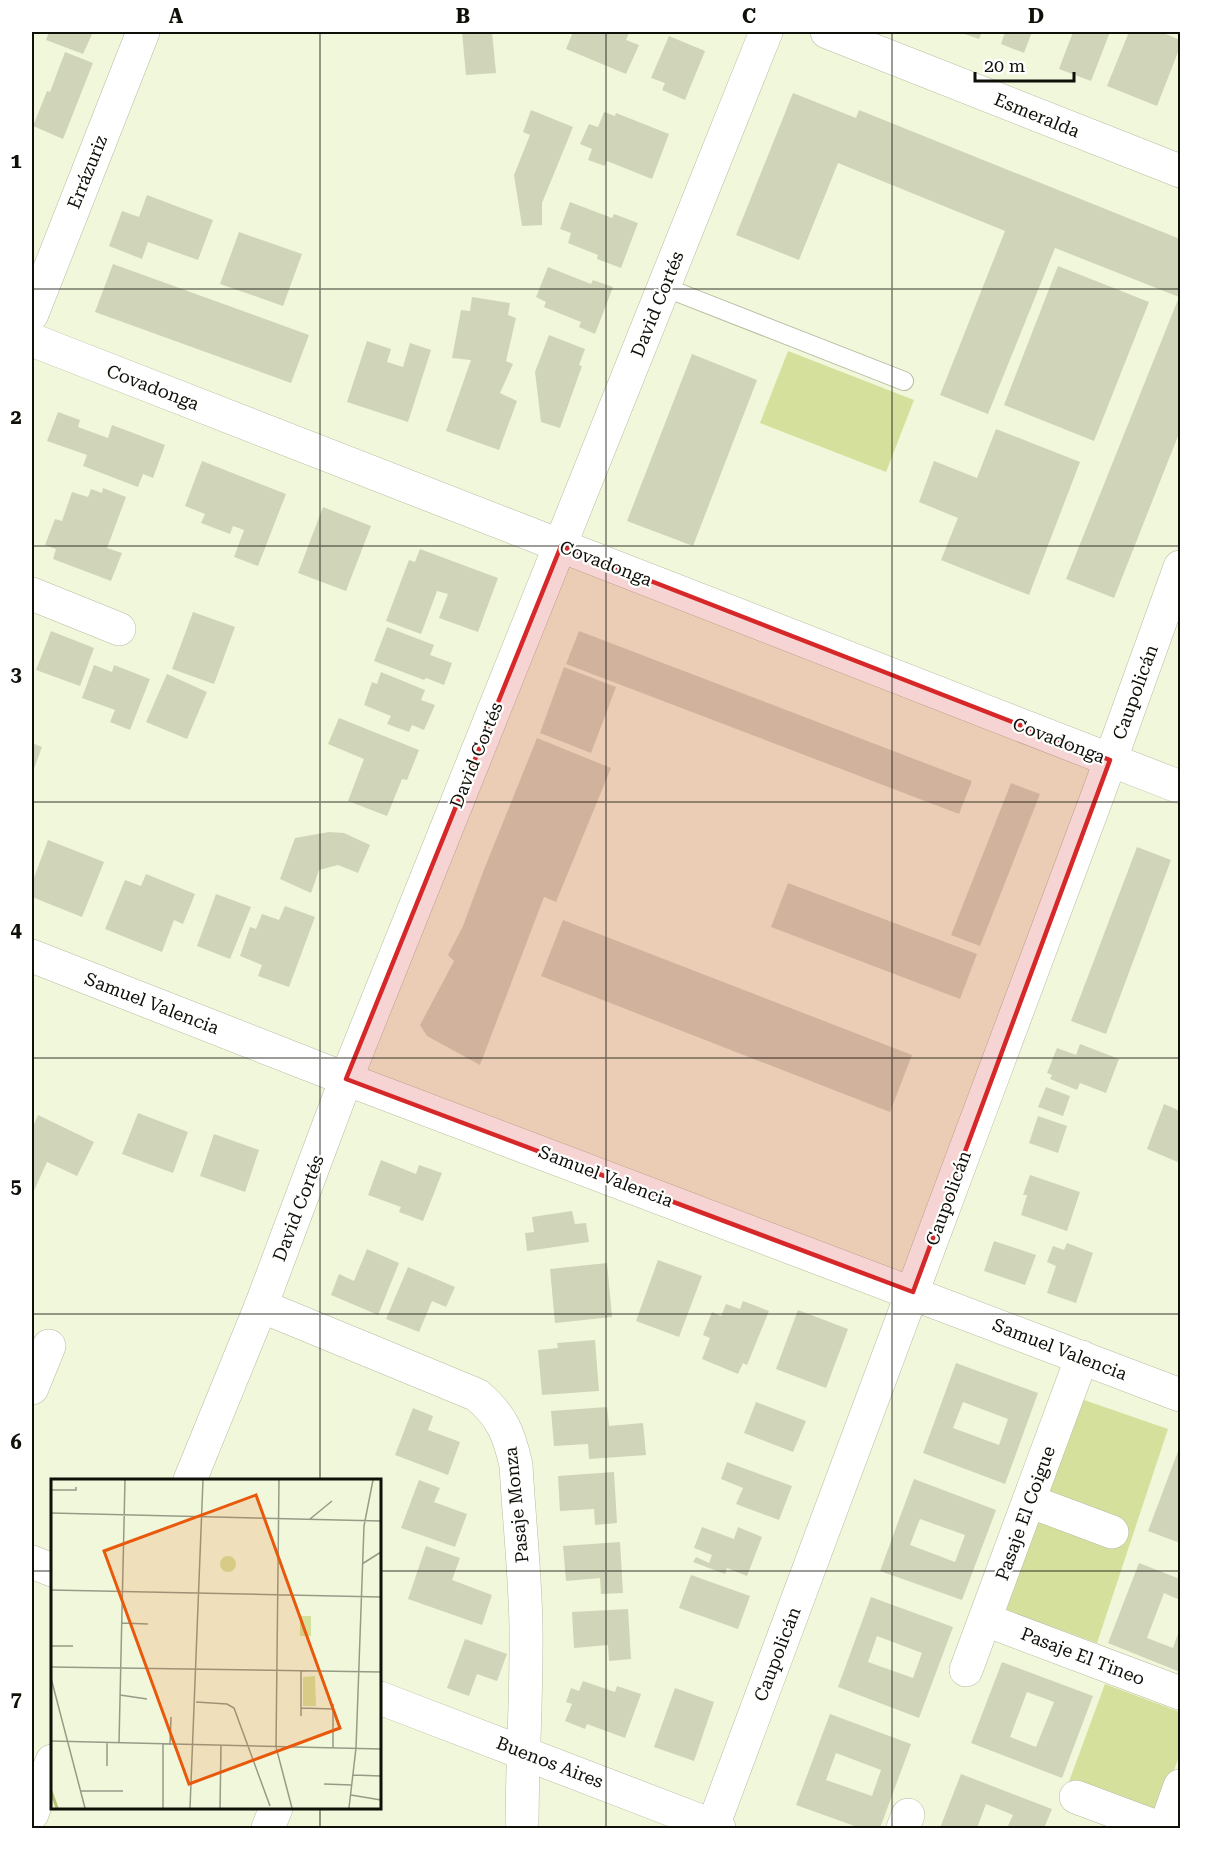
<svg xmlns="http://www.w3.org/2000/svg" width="1212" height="1860" font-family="'Roboto Serif',serif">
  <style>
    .green { fill: #d4e09c }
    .building { fill: #d0d5b9; fill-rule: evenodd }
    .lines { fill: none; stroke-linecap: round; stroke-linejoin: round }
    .service-casing { stroke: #b7bca1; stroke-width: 20 }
    .minor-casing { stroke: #b7bca1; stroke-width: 34 }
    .tertiary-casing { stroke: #b7bca1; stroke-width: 34 }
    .secondary-casing { stroke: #b7bca1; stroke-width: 34 }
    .service { stroke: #fff; stroke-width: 18 }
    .minor { stroke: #fff; stroke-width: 33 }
    .tertiary { stroke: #fff; stroke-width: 33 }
    .secondary { stroke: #fff; stroke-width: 33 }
    .marked { fill: #d62828; fill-opacity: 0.2; stroke: #d62828; stroke-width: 4.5; stroke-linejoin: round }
    .grid { fill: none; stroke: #0f1108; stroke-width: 1.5; stroke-opacity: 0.55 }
    .labels { text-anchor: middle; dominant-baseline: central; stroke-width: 4.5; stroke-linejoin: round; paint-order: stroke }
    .street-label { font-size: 18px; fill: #0f1108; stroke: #fff }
    .inset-river { fill: none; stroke: #b6c373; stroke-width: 3 }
    .inset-road { fill: none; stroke: #979b86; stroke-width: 1.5 }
    .view { fill: #e8590c; fill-opacity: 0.15; stroke: #e8590c; stroke-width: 3 }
    .inset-edge { fill: none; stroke: #0f1108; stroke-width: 3 }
    .neatline { fill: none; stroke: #0f1108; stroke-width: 2 }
    .grid-label { font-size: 20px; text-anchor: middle; font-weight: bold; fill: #0f1108 }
  </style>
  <rect width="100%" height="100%" fill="#f1f7da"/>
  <g class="green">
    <polygon points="788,351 914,400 886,472 760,423"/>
    <polygon points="1081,1399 1168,1429 1097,1643 1004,1609"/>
    <polygon points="1105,1684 1180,1712 1180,1753 1158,1818 1067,1787"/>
  </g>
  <g class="building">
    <polygon points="49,32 93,32 83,54 46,40"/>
    <polygon points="462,32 492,32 496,73 466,75"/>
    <polygon points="573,32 629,33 626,40 639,45 626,74 566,49"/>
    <polygon points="959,32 982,32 979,39"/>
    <polygon points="1005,32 1032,32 1024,53 1001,44"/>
    <polygon points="1073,32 1110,32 1091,81 1059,69"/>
    <polygon points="1129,32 1161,32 1180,40 1180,47 1157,106 1107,86"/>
    <polygon points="669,36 705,51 685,100 662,90 665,83 651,78"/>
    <polygon points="65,52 93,63 63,139 33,126 47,91 50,92"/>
    <polygon points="793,93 856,118 859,110 1180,239 1180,431 1114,598 1066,579 1179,297 1055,248 988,414 940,395 1005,231 838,163 799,260 736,235"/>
    <polygon points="531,110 573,127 542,203 542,225 522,226 514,175 530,135 523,132"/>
    <polygon points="604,112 615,116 616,113 669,134 652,179 607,161 605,166 588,160 592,149 580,144 589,124 598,127"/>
    <polygon points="147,195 213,220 198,260 148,242 142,259 109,246 122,211 139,217"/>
    <polygon points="570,202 612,218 614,214 638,223 621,268 597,259 598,255 568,243 571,233 560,229"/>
    <polygon points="239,232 302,254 283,306 220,284"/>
    <polygon points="113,264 309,335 291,383 95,312"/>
    <polygon points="1058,266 1149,302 1094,441 1004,405"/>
    <polygon points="548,267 591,284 593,280 613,287 595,334 579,327 581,322 544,307 546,302 536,297"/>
    <polygon points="472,297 510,303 508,315 516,318 506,361 513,364 500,393 517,401 499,450 446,431 471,360 452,358 461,310 470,311"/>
    <polygon points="549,335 585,349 579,365 582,366 560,428 541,422 535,372"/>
    <polygon points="367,341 391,349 387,362 403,367 410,343 431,350 408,422 347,402"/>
    <polygon points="692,354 757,380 693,546 627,521"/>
    <polygon points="58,412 80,420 78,427 108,438 112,425 165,445 153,478 143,474 138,487 83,466 87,455 47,441"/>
    <polygon points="996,429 1080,462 1029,595 941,560 958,518 919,502 934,461 977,478"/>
    <polygon points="202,461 286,494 258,566 234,557 244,530 233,526 230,534 201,523 205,514 185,506"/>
    <polygon points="103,488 126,497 107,548 122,553 111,581 53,559 56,549 45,545 55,519 62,521 72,492 88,497 91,489 102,493"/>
    <polygon points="323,507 371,526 346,591 298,573"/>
    <polygon points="420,549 498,578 478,632 439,618 448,594 437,591 421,634 386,621 409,560 415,562"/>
    <polygon points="193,612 235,627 214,684 172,669"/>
    <polygon points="387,627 434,645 430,655 452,663 444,685 426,678 424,680 374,661"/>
    <polygon points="51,631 94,648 80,686 36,670"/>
    <polygon points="579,631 972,781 959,814 566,664"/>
    <polygon points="94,665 112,672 114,665 150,679 130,730 110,722 115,710 82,698"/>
    <polygon points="564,667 616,687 591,753 540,733"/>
    <polygon points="381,672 425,690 421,700 435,705 424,730 412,725 409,732 387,724 391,716 364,705 372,682 377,684"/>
    <polygon points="167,674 207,692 187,739 146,722"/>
    <polygon points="339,718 419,750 407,780 402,779 387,816 348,801 364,759 328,744"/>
    <polygon points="537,738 611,768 556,902 544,897 480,1065 427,1036 420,1025 454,961 448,955 463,926 483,872"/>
    <polygon points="32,743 42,747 32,774"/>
    <polygon points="1011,783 1040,794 980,946 951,935"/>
    <polygon points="329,832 344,833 370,845 358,873 338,865 319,870 311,893 280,879 295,838"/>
    <polygon points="48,840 104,862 82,917 32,897 32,883"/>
    <polygon points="1137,847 1171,860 1106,1034 1071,1021"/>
    <polygon points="146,874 195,894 183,924 174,920 162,952 105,929 125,880 141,886"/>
    <polygon points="788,883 977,954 960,999 771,927"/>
    <polygon points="216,894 251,907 230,959 197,946"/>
    <polygon points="285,906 315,917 289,987 258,976 262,965 240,956 250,927 256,929 262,914 279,920"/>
    <polygon points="563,920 912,1055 890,1112 541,976"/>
    <polygon points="1080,1044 1119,1059 1106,1093 1080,1083 1077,1090 1050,1079 1052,1075 1047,1073 1057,1048 1076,1055"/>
    <polygon points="1046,1087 1070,1096 1063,1116 1038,1107"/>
    <polygon points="1164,1104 1180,1111 1180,1163 1147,1149"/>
    <polygon points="138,1113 188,1132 173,1173 122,1154"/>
    <polygon points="38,1115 94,1142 77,1176 47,1162 32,1195 32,1129"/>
    <polygon points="1038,1116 1067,1126 1058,1153 1029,1143"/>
    <polygon points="214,1134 259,1150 245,1192 200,1176"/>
    <polygon points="381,1160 416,1174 419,1165 442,1173 423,1221 399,1212 401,1207 368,1195"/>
    <polygon points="1030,1175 1080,1192 1067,1231 1021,1215 1027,1195 1023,1195"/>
    <polygon points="572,1211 575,1224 586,1223 589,1242 527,1251 525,1233 534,1232 532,1217"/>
    <polygon points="994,1241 1036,1255 1025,1285 984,1271"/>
    <polygon points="1067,1243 1093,1253 1076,1303 1047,1293 1056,1266 1047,1262 1053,1246 1064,1250"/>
    <polygon points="367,1249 399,1263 378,1315 331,1295 339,1274 354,1281"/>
    <polygon points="658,1260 702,1276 679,1337 636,1321"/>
    <polygon points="607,1263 612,1317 555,1323 550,1269"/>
    <polygon points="408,1267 455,1287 446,1307 432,1301 419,1332 386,1319"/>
    <polygon points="743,1301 769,1311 747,1365 743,1363 738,1374 702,1359 710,1338 703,1335 712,1312 721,1316 726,1304 740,1309"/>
    <polygon points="798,1310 848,1329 826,1388 776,1369"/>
    <polygon points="595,1340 599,1391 542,1395 538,1350 558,1348 557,1343"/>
    <path d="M 956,1363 L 1038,1393 L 1005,1484 L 923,1453 ZM 963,1402 L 1008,1419 L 999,1445 L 953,1428 Z"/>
    <polygon points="756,1402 806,1421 793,1452 744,1433"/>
    <polygon points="607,1407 609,1426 643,1423 646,1455 589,1459 588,1444 554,1446 551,1411"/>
    <polygon points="413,1408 433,1416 428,1430 460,1442 448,1475 395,1455"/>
    <polygon points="1180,1446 1180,1543 1148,1531"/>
    <polygon points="727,1462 792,1486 779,1520 736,1504 743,1488 721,1479"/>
    <polygon points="614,1472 617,1523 595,1525 594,1509 560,1511 558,1476"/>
    <path d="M 914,1479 L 996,1510 L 962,1600 L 880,1571 ZM 920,1519 L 965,1535 L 955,1562 L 910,1545 Z"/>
    <polygon points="419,1480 440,1488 434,1502 467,1514 455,1547 401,1528"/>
    <polygon points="702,1527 734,1539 738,1527 762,1537 747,1576 727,1568 725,1574 693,1562 696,1557 709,1563 712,1555 694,1548"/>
    <polygon points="620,1542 623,1593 601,1594 600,1578 566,1581 563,1546"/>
    <polygon points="426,1546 460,1558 452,1580 492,1595 482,1625 408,1599"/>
    <polygon points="1139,1563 1180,1579 1180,1600 1164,1593 1147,1638 1173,1648 1180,1628 1180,1672 1108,1643"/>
    <polygon points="691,1575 750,1596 738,1629 679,1608"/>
    <path d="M 871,1597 L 953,1627 L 919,1718 L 838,1687 ZM 877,1636 L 922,1653 L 913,1678 L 868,1662 Z"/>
    <polygon points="628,1609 631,1659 609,1661 608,1645 574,1648 572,1612"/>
    <polygon points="465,1639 507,1654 497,1681 477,1674 469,1696 447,1688"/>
    <path d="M 1002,1662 L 1093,1696 L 1062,1778 L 971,1743 ZM 1027,1692 L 1054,1702 L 1036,1747 L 1010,1737 Z"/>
    <polygon points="583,1681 615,1692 617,1686 641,1694 625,1738 587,1724 585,1729 565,1721 572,1704 566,1702 571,1688 579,1691"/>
    <polygon points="675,1688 714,1702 694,1761 654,1747"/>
    <path d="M 830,1714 L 911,1744 L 880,1828 L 860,1828 L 796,1805 ZM 836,1753 L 881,1770 L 872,1796 L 826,1780 Z"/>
    <polygon points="961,1774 1052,1809 1044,1828 1007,1828 1013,1815 986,1804 977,1828 940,1828"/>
  </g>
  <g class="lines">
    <g class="service-casing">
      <polyline id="service" points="664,287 904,381"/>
    </g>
    <g class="minor-casing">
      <g id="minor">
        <polyline points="827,32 1180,171"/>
        <polyline points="32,314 143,32"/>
        <polyline points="32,594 119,629"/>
        <polyline points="32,956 346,1079 1180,1395"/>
        <path d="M 261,1306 L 477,1395 C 502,1416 509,1434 516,1465 C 519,1519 525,1573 526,1626 C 527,1694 522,1761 522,1828"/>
        <polyline points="32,1388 49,1346"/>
        <polyline points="1029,1501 1112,1532"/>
        <polyline points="986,1620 1180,1693"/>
        <polyline points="966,1670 1082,1357"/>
        <polyline points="1076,1797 1159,1828"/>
        <polyline points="32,1814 52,1761"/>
        <polyline points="268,1828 276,1808"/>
        <polyline points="903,1828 908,1815"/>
        <polyline points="1165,1828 1180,1786"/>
      </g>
    </g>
    <g class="tertiary-casing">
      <g id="tertiary">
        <polyline points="190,1480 261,1306 346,1079 766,32"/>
        <polyline points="32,1562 52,1570"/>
        <polyline points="380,1698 719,1828"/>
        <polyline points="713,1826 1100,789 1180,567"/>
      </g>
    </g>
    <g class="secondary-casing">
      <polyline id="secondary" points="32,340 1180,787"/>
    </g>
    <use href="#service" class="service"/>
    <use href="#minor" class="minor"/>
    <use href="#tertiary" class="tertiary"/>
    <use href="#secondary" class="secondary"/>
  </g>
  <path class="marked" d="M 561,546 L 1110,760 L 913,1292 L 346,1079 Z"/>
  <path class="grid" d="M 320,32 L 320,1480M 606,32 L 606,1828M 892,32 L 892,1828M 32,289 L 1180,289M 32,546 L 1180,546M 32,802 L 1180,802M 32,1058 L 1180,1058M 32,1314 L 1180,1314M 32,1571 L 52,1571M 380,1571 L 1180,1571M 320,1808 L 320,1828"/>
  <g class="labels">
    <g class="street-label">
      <text transform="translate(1037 115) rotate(22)">Esmeralda</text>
      <text transform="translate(87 172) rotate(-68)">Errázuriz</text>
      <text transform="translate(657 304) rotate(-68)">David Cortés</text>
      <text transform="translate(153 387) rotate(21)">Covadonga</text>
      <text transform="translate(606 563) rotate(21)">Covadonga</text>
      <text transform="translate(1135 692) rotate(-70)">Caupolicán</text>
      <text transform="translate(1059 740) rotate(21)">Covadonga</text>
      <text transform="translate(476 755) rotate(-68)">David Cortés</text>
      <text transform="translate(152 1003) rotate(21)">Samuel Valencia</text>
      <text transform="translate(606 1176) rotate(21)">Samuel Valencia</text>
      <text transform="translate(948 1198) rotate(-70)">Caupolicán</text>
      <text transform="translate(298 1208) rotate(-69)">David Cortés</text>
      <text transform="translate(1060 1349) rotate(21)">Samuel Valencia</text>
      <text transform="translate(516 1505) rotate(-96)">Pasaje Monza</text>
      <text transform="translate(1025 1513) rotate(-70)">Pasaje El Coigue</text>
      <text transform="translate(777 1654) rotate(-69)">Caupolicán</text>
      <text transform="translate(1083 1656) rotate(21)">Pasaje El Tineo</text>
      <text transform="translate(550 1762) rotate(21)">Buenos Aires</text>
    </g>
  </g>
  <g transform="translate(51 1479)">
    <rect width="330" height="330" fill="#f1f7da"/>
    <path d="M169 85a8 8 0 1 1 16 0a8 8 0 1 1-16 0ZM 249,137 L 260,137 L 260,157 L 249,157 ZM 264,197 L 265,227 L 252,227 L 252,198 Z" fill="#d4e09c"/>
    <path class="inset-river" d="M 0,312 L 6,329"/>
    <path class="inset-road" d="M 228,1 L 225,268 L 241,329M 0,11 L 25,11 L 25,8M 0,34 L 330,42M 259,40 L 281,22M 311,85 L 330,73M 0,111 L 330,118M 71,144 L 97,145M 0,167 L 22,167M 0,188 L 330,193M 0,199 L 34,329M 69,216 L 96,220M 145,223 L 176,225 L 183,229 L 219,327M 250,229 L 282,230M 250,237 L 250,192M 0,262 L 330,270M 56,264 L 56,287M 68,264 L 74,1M 112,265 L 112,329M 119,266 L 120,238M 282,269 L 282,225M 302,296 L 330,297M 273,305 L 301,306M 29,312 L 72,312M 300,316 L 330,321M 139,329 L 152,1M 169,329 L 170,267M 298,329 L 305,269 L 313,47 L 322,1"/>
    <path class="view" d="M 205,16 L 289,249 L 138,305 L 53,72 Z"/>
    <rect width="330" height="330" class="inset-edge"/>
  </g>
  <rect width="1212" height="1860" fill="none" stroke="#ffffff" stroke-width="66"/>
  <path d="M975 72v9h99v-9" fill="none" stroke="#0f1108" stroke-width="3"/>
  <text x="984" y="72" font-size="18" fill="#0f1108" stroke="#ffffff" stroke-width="4.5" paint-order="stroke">20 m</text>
  <rect x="33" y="33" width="1146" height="1794" class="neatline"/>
  <g class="grid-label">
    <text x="176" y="23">A</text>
    <text x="463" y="23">B</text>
    <text x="749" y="23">C</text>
    <text x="1036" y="23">D</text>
    <text x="16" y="168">1</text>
    <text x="16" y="424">2</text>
    <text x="16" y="681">3</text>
    <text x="16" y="937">4</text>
    <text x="16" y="1193">5</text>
    <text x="16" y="1449">6</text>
    <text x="16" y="1706">7</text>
  </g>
</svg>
